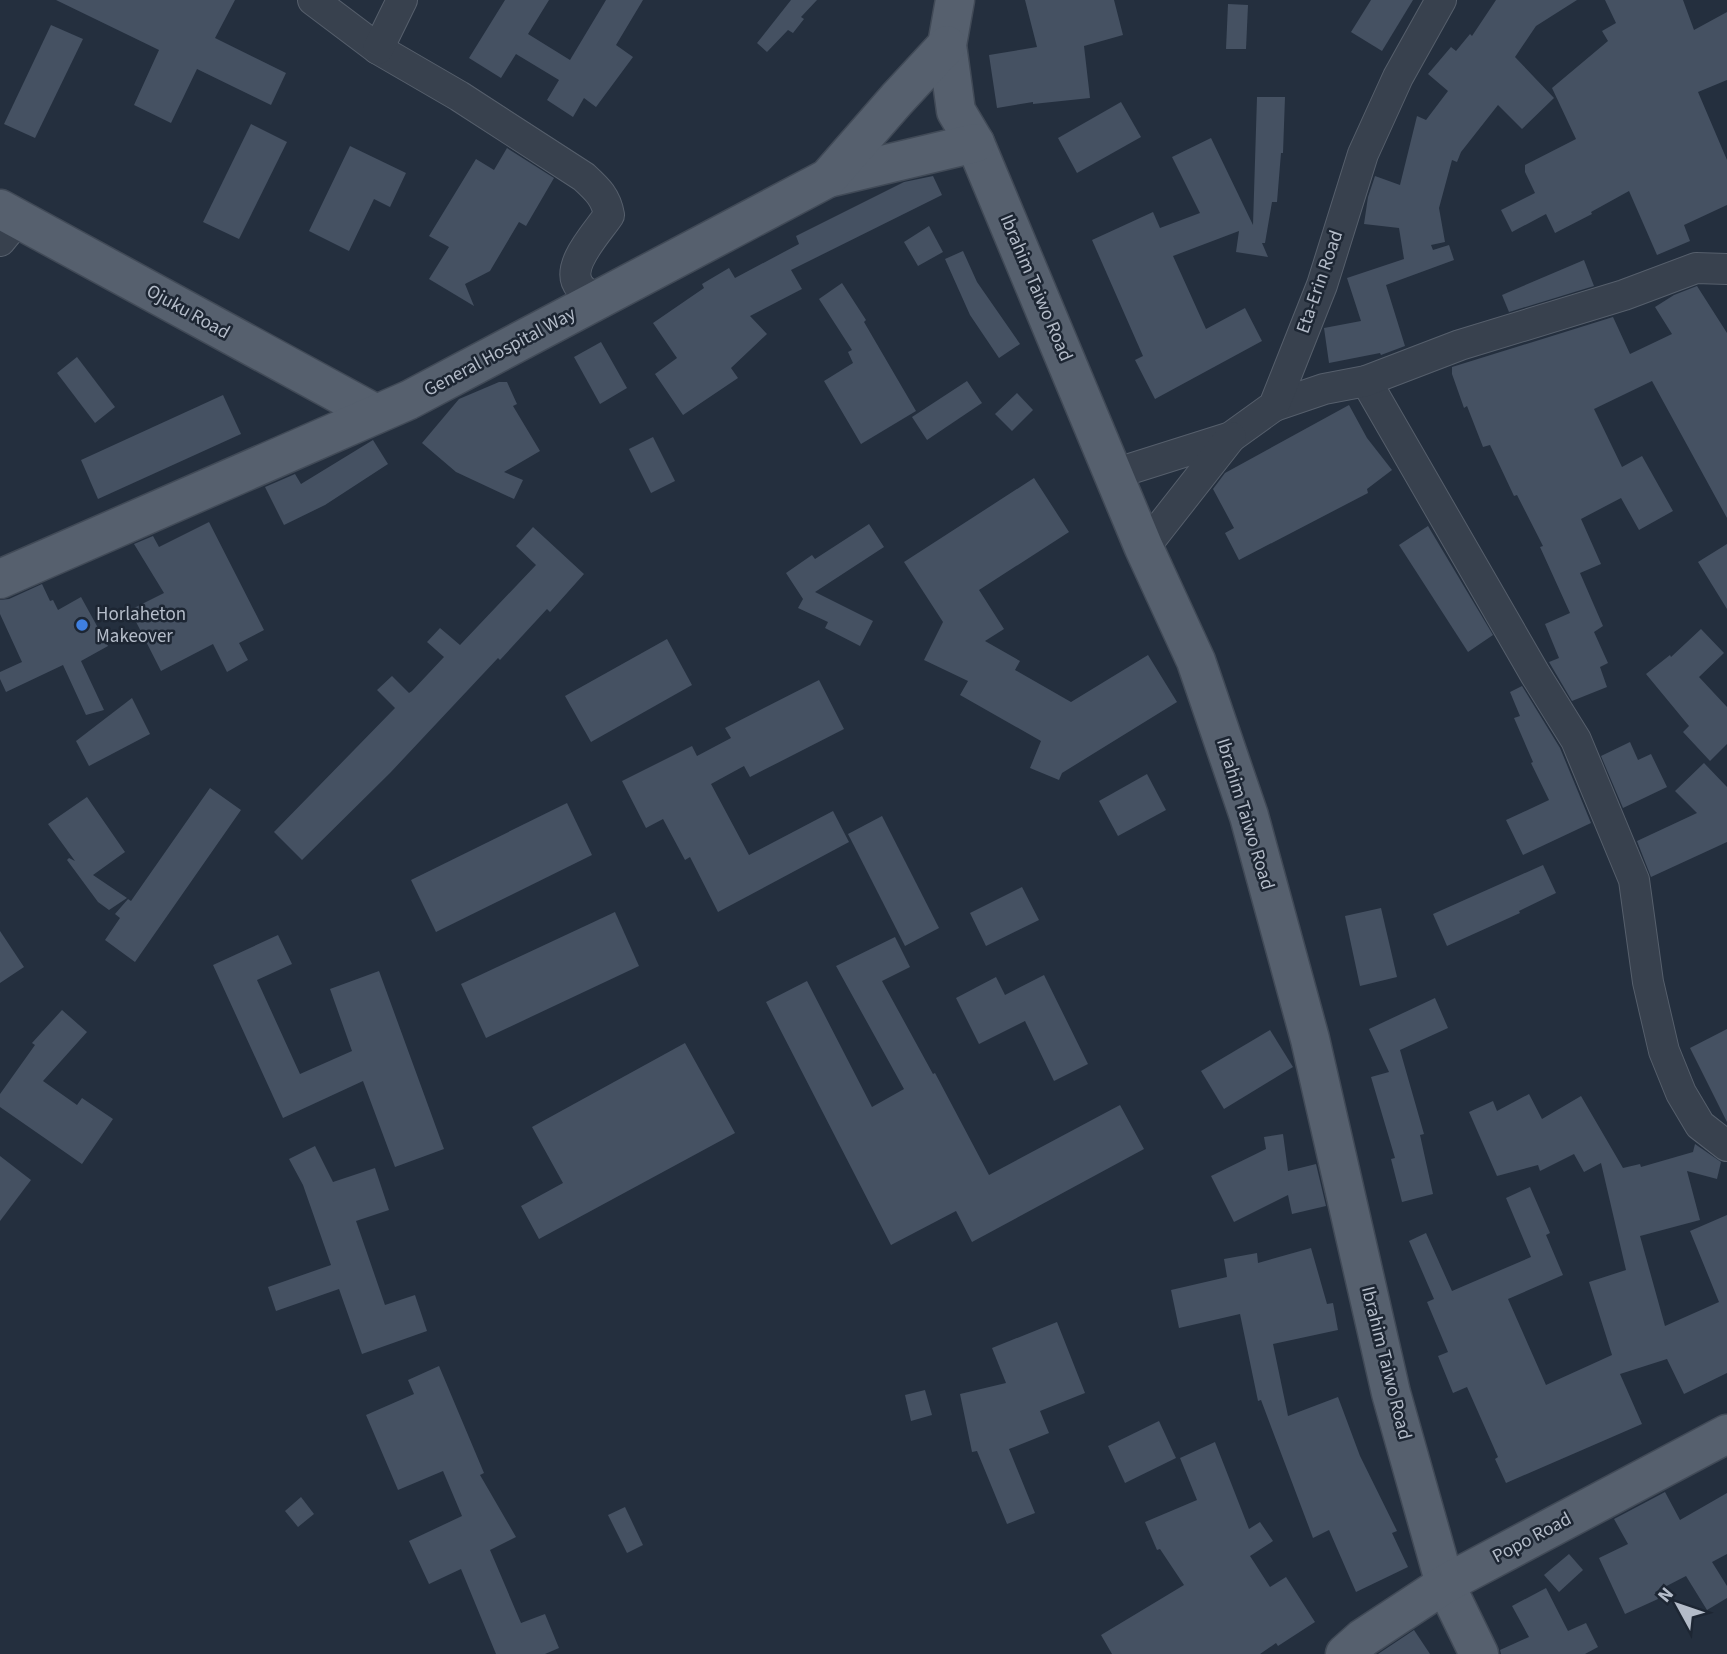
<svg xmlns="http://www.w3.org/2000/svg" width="1727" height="1654" font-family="'Source Sans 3',sans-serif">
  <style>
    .building { fill: #455162 }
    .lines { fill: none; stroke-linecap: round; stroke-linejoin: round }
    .minor-casing { stroke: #565f6c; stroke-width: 32 }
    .major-casing { stroke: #414a57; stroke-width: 41 }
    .minor { stroke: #38414e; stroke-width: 30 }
    .major { stroke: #56606e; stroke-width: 38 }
    .shop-dot { fill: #3f7fe0; stroke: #1d2633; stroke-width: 2.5 }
    .labels { text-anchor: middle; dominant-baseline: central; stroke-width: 5; stroke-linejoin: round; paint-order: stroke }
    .street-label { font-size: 19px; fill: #b4bcc9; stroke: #1d2633 }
    .poi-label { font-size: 19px; fill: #b4bcc9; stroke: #1d2633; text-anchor: start }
  </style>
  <rect width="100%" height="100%" fill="#242f3e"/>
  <g class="building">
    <polygon points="56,0 235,0 215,38 286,73 271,105 197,69 171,123 134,105 159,50"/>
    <polygon points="505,0 549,0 528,34 570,60 606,0 643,0 616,45 633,57 596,107 584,98 573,117 547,100 559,80 516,54 501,78 469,58"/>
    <polygon points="791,0 817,0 801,17 804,19 793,33 788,30 767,52 757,43"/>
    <polygon points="1025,0 1114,0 1123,35 1084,46 1090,98 1033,104 1033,102 997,108 989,55 1037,47"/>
    <polygon points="1371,0 1413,0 1382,51 1351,32"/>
    <polygon points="1496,0 1577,0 1536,26 1515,57 1554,98 1522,129 1498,105 1461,152 1457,162 1452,160 1439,208 1445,242 1431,245 1433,250 1449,245 1454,260 1386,285 1405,346 1381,355 1380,353 1329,363 1324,328 1361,321 1347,278 1404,259 1399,228 1364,224 1368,197 1375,176 1400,185 1417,116 1426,120 1448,91 1428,74 1451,47 1456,51 1470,34 1472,36"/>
    <polygon points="1605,0 1683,0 1694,30 1727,12 1727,80 1698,92 1727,160 1727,205 1684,225 1690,241 1657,255 1629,191 1591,212 1592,214 1555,233 1546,214 1512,232 1501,210 1535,193 1525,172 1525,165 1576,139 1552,88 1608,41 1602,31 1616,23"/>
    <polygon points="1228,4 1248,5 1246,49 1226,49"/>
    <polygon points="51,25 83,39 35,138 4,124"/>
    <polygon points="1257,97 1285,97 1283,153 1281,153 1277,202 1272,202 1265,243 1262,243 1268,257 1236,252 1239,231 1173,256 1206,329 1245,308 1262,341 1155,399 1135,360 1143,356 1092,240 1153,212 1160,228 1200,213 1172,157 1211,138 1253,225"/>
    <polygon points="1121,102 1141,137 1077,173 1058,138"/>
    <polygon points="251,124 287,142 239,239 203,222"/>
    <polygon points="350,146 406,173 390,207 374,199 349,251 309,231"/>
    <polygon points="507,148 554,178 526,226 519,222 490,271 465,284 474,306 429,279 449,247 429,236 476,159 494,170"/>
    <polygon points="933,176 942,195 791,270 802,289 750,316 767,334 731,368 738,378 683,415 655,374 677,358 653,323 704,288 702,284 729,268 735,278 799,244 796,236 904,182"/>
    <polygon points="929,226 943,252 918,266 904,242"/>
    <polygon points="963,251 977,282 1020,344 999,358 970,315 945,259"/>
    <polygon points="1584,260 1594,286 1509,312 1502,295"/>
    <polygon points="842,283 866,320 864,322 916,411 861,444 824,381 853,363 848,352 852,350 819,299"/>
    <polygon points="1697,286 1727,333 1727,518 1652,381 1594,409 1622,467 1642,456 1673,511 1639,530 1621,498 1581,519 1601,564 1580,573 1603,626 1594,632 1608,663 1600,667 1607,687 1572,701 1549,662 1559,658 1545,624 1570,613 1540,547 1543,546 1517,495 1514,496 1490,445 1483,447 1467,406 1464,408 1452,374 1452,367 1613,317 1630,354 1672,334 1655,307 1674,295"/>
    <polygon points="601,342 627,388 600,404 574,357"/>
    <polygon points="77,357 115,407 95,423 57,373"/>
    <polygon points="967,381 982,403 927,440 912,417"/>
    <polygon points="499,382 507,382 517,404 513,406 540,451 504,472 523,480 514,499 456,472 422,443 459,399"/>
    <polygon points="1017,393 1033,410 1012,431 995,414"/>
    <polygon points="223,395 241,434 98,499 81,460"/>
    <polygon points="1349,405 1367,438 1392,470 1367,489 1368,493 1239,560 1225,533 1234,528 1213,489 1225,473"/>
    <polygon points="653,437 675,481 651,493 629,449"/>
    <polygon points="373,440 388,464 325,505 284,525 265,487 295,474 301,484"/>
    <polygon points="1034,478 1069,532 979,590 1004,629 985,641 1020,661 1015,670 1071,702 1148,655 1177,702 1062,773 1059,780 1030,768 1041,741 960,695 968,681 924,660 943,622 904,562"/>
    <polygon points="209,522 264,630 239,643 248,660 227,672 213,644 161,671 130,610 164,593 134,544 153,536 159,547"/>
    <polygon points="869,524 884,547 815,592 873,621 860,646 825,628 828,622 798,608 803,599 786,573 812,555 815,559"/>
    <polygon points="1428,526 1493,635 1468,652 1399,545"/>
    <polygon points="533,527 584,574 550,612 547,609 500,660 498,658 390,773 302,860 274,832 395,708 377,690 392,676 409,693 412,691 444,657 427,642 440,628 460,645 536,565 516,546"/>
    <polygon points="1727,544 1727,609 1698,562"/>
    <polygon points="42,584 50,601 53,600 58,610 81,597 108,646 81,661 104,710 86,715 63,665 6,692 0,679 0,672 22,662 0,614 0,600 9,599"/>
    <polygon points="1701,629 1724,653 1699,677 1727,707 1727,744 1710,761 1683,732 1689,726 1646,674 1670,655 1671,657"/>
    <polygon points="667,639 692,685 591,742 565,696"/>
    <polygon points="819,680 844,729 750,777 744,766 711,784 749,855 833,811 849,842 718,912 690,857 685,860 663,819 646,828 622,781 692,746 697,756 731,738 725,728"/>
    <polygon points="1522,686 1560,748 1591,823 1523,855 1506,820 1549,800 1531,763 1533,762 1514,718 1520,716 1510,692"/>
    <polygon points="132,698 150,734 89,766 76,741"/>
    <polygon points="1630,742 1638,760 1651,754 1667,787 1623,808 1601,756"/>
    <polygon points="1704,763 1727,787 1727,842 1651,877 1637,841 1697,813 1675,791"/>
    <polygon points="1147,774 1166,810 1118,836 1099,801"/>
    <polygon points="210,788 241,810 135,962 105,940 120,918 115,914 128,899 131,901"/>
    <polygon points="87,797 125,852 93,875 127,898 109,910 98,902 67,860 69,858 75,861 48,824"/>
    <polygon points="567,803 592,855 436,932 411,880"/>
    <polygon points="882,816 939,928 905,946 848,834"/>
    <polygon points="1543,865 1556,893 1519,911 1520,913 1447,946 1433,914"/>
    <polygon points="1022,887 1039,920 986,946 970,913"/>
    <polygon points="1381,908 1397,977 1360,986 1345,916"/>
    <polygon points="615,912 639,966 486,1038 461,984"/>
    <polygon points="0,931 24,967 0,983"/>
    <polygon points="278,935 292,964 257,980 300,1074 352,1051 330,989 379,971 444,1149 395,1167 363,1081 283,1118 213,965"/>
    <polygon points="895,937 910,967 882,981 933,1074 935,1073 989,1175 1120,1105 1144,1149 972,1242 956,1211 891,1245 766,1002 807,981 872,1107 904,1089 836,966"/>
    <polygon points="1044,975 1088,1064 1054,1081 1025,1021 979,1044 956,998 996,977 1005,995"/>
    <polygon points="1435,998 1448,1028 1400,1050 1424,1134 1420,1135 1433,1194 1402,1202 1391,1159 1395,1158 1371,1077 1389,1072 1369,1029"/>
    <polygon points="62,1010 87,1032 43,1081 77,1105 82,1098 113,1119 82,1164 0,1107 0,1094 35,1045 32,1043"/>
    <polygon points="1727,1029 1727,1122 1690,1048"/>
    <polygon points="1270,1030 1293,1067 1224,1109 1201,1071"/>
    <polygon points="685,1043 735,1133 539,1239 521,1206 563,1183 532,1127"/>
    <polygon points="1529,1094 1542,1119 1581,1096 1623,1168 1640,1164 1641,1167 1693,1152 1695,1144 1721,1162 1717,1179 1687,1171 1700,1220 1640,1236 1665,1326 1719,1302 1690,1231 1727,1215 1727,1373 1684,1394 1667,1359 1620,1374 1642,1424 1506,1483 1495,1459 1498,1457 1467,1387 1453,1393 1438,1356 1448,1352 1427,1302 1434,1299 1409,1241 1426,1233 1452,1291 1531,1257 1506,1198 1530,1187 1550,1233 1546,1235 1563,1275 1508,1299 1546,1385 1612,1355 1589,1282 1626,1270 1601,1163 1584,1172 1574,1154 1540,1171 1538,1165 1497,1176 1469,1112 1493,1101 1497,1111"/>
    <polygon points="1283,1134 1288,1171 1316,1164 1326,1206 1292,1214 1288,1195 1234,1222 1211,1176 1266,1149 1264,1137"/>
    <polygon points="315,1146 333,1182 375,1168 389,1210 356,1221 385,1305 415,1295 427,1331 362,1354 339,1289 276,1311 268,1287 331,1265 303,1185 289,1159"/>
    <polygon points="0,1156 31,1180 0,1221"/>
    <polygon points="1311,1248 1327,1304 1333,1303 1338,1330 1273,1344 1288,1416 1338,1397 1360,1456 1397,1531 1392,1533 1408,1567 1356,1592 1329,1530 1313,1538 1261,1400 1258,1401 1240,1314 1179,1328 1171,1290 1227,1277 1224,1259 1257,1253 1258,1263"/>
    <polygon points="1057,1322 1085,1393 1040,1411 1049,1433 1009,1449 1035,1513 1007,1524 977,1451 972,1452 960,1394 1006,1383 992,1348"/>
    <polygon points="439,1366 484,1473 480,1475 516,1537 490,1550 521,1623 545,1614 559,1648 545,1654 496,1654 461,1569 429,1584 409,1541 462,1516 443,1471 398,1490 366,1415 414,1394 408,1380"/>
    <polygon points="925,1390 932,1415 911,1421 905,1395"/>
    <polygon points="1159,1421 1176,1458 1125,1483 1108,1446"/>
    <polygon points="1215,1442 1249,1529 1260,1522 1273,1541 1250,1556 1270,1587 1286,1577 1315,1622 1278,1646 1276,1643 1260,1654 1112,1654 1101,1635 1184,1585 1160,1549 1157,1550 1145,1522 1197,1500 1180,1458"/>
    <polygon points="1665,1492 1680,1520 1727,1493 1727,1554 1712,1562 1727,1586 1727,1598 1707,1610 1686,1576 1655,1592 1658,1599 1625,1614 1599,1558 1628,1544 1614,1519"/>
    <polygon points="301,1497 314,1514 298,1527 285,1511"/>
    <polygon points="625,1507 643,1545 627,1553 608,1515"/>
    <polygon points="1569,1554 1583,1570 1559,1592 1544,1575"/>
    <polygon points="1546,1588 1568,1631 1586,1623 1598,1647 1585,1654 1501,1654 1500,1650 1529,1637 1512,1606"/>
    <polygon points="1414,1630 1430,1654 1378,1654"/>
  </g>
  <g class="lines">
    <g class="minor-casing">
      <g id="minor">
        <path d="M 313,0 L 378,49 L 459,96 L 584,177 C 597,189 606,197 609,215 C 598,232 563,267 580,287 C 584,292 592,297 597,301"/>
        <polyline points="378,49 402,0"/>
        <polyline points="0,241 18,219"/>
        <polyline points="1366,381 1535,674 1576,740 1634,880 1648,982 1664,1051 1681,1093 1700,1125 1727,1146"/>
        <polyline points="1274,406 1324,389 1366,381 1460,345 1624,295 1696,268 1727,269"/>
        <polyline points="1114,474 1231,437 1274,406 1322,285 1363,154 1398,77 1441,0"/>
        <polyline points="1144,548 1231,437"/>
      </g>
    </g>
    <g class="major-casing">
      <g id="major">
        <polyline points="955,0 947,45 956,111 975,143 1144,548 1196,661 1249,816 1310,1039 1391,1393 1445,1584 1479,1654"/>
        <polyline points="828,178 975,143"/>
        <polyline points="0,209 376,414"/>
        <polyline points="0,579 409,400 828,178 897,99 947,45"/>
        <polyline points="1345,1654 1363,1638 1445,1584 1727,1434"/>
      </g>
    </g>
    <use href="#minor" class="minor"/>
    <use href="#major" class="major"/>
  </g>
  <circle class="shop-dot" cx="82" cy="625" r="7"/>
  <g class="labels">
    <g class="street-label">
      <text transform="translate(1320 282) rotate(-71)">Eta-Erin Road</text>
      <text transform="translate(1036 288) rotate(67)">Ibrahim Taiwo Road</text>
      <text transform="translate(188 312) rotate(29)">Ojuku Road</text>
      <text transform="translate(500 352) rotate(-28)">General Hospital Way</text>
      <text transform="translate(1245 814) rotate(73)">Ibrahim Taiwo Road</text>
      <text transform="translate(1386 1363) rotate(76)">Ibrahim Taiwo Road</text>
      <text transform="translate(1532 1538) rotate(-28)">Popo Road</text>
    </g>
    <g class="poi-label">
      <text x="96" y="614">Horlaheton<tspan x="96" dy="22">Makeover</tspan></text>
    </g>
  </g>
  <g transform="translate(1678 1605) rotate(310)" stroke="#1d2633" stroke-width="5" paint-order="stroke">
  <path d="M0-5L12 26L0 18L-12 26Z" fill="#b4bcc9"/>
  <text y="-10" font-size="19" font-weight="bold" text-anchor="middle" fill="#b4bcc9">N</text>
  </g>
</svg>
